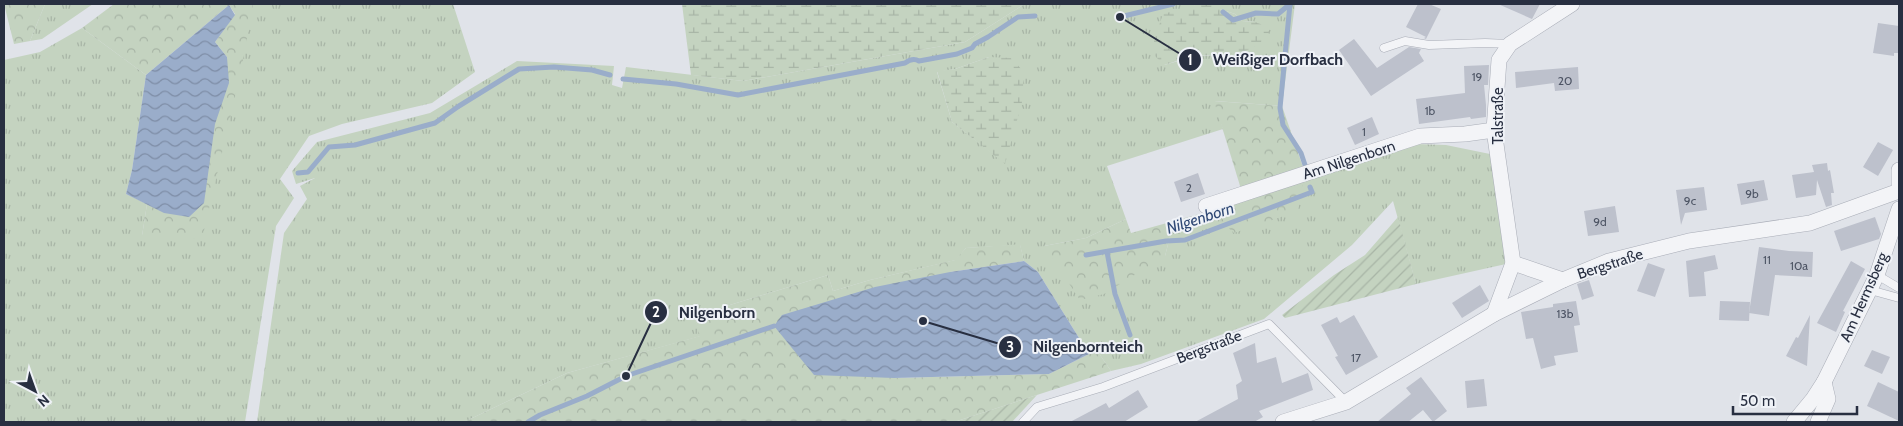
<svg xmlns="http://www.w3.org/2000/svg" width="1903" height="426" font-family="Cabin,sans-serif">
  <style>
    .grass { fill: url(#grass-tufts); fill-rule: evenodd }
    .forest { fill: url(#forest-crowns) }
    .wetland { fill: url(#wetland-marsh) }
    .garden { fill: url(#garden-furrows) }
    .water { fill: url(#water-waves) }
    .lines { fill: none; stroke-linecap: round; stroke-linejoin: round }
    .stream { stroke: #9aadca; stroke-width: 5 }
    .building { fill: #bdc1cc }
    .service-casing { stroke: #a9adb7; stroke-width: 9 }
    .minor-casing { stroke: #a9adb7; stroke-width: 16 }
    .service { stroke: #f3f4f7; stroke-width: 8 }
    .minor { stroke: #f3f4f7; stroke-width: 15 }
    .labels { text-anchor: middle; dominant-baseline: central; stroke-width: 4; stroke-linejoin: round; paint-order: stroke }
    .number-label { font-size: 12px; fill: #4d5464 }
    .street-label { font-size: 15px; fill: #282f41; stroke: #eff2f7 }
    .water-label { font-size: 16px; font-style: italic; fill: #314a76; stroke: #eff2f7 }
    .leader { fill: none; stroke: #282f41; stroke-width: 2 }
    .callout-dot { fill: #282f41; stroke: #eff2f7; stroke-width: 2 }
    .mark-label { font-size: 15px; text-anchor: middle; font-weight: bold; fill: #fff }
    .callout-label { font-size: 16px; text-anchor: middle; font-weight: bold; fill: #282f41; stroke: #eff2f7; stroke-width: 4; stroke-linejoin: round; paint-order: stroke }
  </style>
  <defs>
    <pattern id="grass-tufts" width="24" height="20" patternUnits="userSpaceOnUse" patternTransform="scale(1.25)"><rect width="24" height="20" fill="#c4d3c0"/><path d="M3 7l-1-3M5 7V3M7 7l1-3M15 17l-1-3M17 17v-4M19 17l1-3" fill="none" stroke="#a8b5a6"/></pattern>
    <pattern id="forest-crowns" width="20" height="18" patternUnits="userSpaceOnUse" patternTransform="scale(1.25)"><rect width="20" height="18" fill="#c4d3c0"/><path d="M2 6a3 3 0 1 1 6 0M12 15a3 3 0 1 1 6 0" fill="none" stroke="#a8b5a6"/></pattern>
    <pattern id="wetland-marsh" width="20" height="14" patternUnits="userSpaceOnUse" patternTransform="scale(1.25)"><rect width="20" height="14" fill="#c4d3c0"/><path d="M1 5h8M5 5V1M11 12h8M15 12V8" fill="none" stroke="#a8b5a6"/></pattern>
    <pattern id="garden-furrows" width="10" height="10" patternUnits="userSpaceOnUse" patternTransform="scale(1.25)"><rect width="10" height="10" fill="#c4d3c0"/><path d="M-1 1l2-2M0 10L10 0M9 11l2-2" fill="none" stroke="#a8b5a6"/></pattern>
    <pattern id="water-waves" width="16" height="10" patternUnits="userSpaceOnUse" patternTransform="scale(1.25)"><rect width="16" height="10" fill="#9aadca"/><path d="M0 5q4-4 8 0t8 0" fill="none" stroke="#7e8da6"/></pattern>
  </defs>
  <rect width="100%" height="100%" fill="#e0e3e9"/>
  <g class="grass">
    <polygon points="45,4 93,4 42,39 30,41"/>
    <polygon points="252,4 453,4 475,72 432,103 342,124 309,136 280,179 294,198 276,226 245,422 4,422 4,60 40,52 82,28 146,75 132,170 126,194 147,204 142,236 253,6"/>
    <path d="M 1037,4 L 1199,4 L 1186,9 L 1164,65 L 1196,56 L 1222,55 L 1255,22 L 1242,21 L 1235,14 L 1220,9 L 1220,4 L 1295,4 L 1282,106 L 1215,101 L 1223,129 L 1107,166 L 1126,219 L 1086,238 L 1044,246 L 1165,256 L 1174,221 L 1210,211 L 1415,144 L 1446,145 L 1490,154 L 1506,264 L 1416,284 L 1393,201 L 1352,245 L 1264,319 L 1141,364 L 1111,371 L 1098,352 L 1089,354 L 1038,272 L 1024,261 L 1020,245 L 966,248 L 956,260 L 870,280 L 833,291 L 828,275 L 694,316 L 701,336 L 567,373 L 464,422 L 257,422 L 284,233 L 307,199 L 300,186 L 315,178 L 296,184 L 292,171 L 317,142 L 430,113 L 517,61 L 614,66 L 612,85 L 622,88 L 626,67 L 743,81 L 965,42 L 1023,5 ZM 989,57 L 1005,163 L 952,122 L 937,72 L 955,69 Z"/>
  </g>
  <g class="forest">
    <polygon points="4,4 45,4 30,41 14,44"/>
    <polygon points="114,4 252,4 253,5 241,71 202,239 142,236 147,204 164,213 209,174 209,161 215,136 215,124 229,83 227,57 215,42 235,14 229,5 146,75 82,28"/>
    <polygon points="1214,101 1282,106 1303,167 1241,189"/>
    <polygon points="1303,181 1298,211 1234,233 1210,211"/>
    <polygon points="1126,219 1131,233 1174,221 1165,256 1104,294 1080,300 1044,246 1086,238"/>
    <polygon points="1020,244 1024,261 950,272 894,378 1049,374 1089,354 1098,352 1111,371 954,422 464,422 567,373 700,336 694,316 828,275 833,291 870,280 955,260 966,248"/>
  </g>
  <g class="wetland">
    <polygon points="682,4 1037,4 1023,5 965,42 743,81 691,75"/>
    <path d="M 1199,4 L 1220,4 L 1220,9 L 1235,14 L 1242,21 L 1255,22 L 1266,26 L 1269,33 C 1252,58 1225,53 1198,56 C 1187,57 1175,62 1164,65 L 1154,55 L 1154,40 L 1163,14 Z"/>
    <polygon points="989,57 1011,58 1024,72 1022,102 1005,164 952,122 937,71 955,69"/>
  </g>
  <g class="garden">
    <polygon points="1398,217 1416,284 1285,318 1282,315 1334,275 1365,255"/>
    <polygon points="1037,395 1012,422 954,422"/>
  </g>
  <g class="water">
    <polygon points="229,5 235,15 215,42 227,57 229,83 215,124 204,203 189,217 164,213 126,194 132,170 146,75"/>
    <polygon points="1024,261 1038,272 1089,354 1049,374 894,378 814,375 774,326 782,315 875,287 950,272"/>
  </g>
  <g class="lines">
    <g class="stream">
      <polyline points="1290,4 1280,108 1283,125 1301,153 1305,165"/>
      <polyline points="1223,12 1233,20 1256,13 1278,14 1290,4"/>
      <polyline points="1120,17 1173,4"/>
      <path d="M 623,79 L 676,84 L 738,95 L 905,63 C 909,60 914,58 919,61 L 957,54 L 972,48 L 975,44 L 988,37 L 1018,17 L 1035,16"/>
      <polyline points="298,173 308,172 329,147 355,145 435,123 459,106 519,69 554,67 592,70 610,75"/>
      <polyline points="1107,252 1115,294 1130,335"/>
      <polyline points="1086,255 1166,241 1185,240 1312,192 1310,187"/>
      <polyline points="528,422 540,415 587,396 626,376 774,326"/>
    </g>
  </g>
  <g class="building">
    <polygon points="1418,4 1429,4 1441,9 1426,39 1424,38 1426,37 1406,27"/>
    <polygon points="1498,4 1540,4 1532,19"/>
    <polygon points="1878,23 1899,26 1899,53 1894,53 1894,56 1873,53"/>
    <polygon points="1354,39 1377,68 1409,47 1421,49 1419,53 1424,61 1371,96 1339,50"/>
    <polygon points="1489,65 1488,85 1484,85 1486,105 1486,117 1471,119 1470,117 1419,124 1416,99 1465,93 1464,66"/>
    <polygon points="1578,67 1579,89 1555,91 1554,83 1516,88 1515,72"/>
    <polygon points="1372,117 1379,134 1355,145 1347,128"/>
    <polygon points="1878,142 1893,150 1878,176 1863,167"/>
    <polygon points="1827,163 1828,171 1830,170 1834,193 1831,193 1832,205 1826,207 1817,180 1816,195 1796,198 1792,175 1814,172 1812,165"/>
    <polygon points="1198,173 1205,194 1181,202 1174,182"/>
    <polygon points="1764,180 1768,200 1741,205 1737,184"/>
    <polygon points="1704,187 1707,210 1685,213 1681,225 1676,190"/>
    <polygon points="1615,206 1619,232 1588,236 1584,211"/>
    <polygon points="1875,217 1881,234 1879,239 1841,251 1834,231"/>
    <polygon points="1759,247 1789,251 1813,252 1812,277 1775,275 1769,316 1749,313"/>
    <polygon points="1715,255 1718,269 1704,272 1706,296 1689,297 1686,261"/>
    <polygon points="1851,261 1865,269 1843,311 1845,312 1836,332 1817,323"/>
    <polygon points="1648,263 1665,269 1655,297 1637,291"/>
    <polygon points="1589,280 1594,296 1582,300 1577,284"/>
    <polygon points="1480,285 1489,301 1462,318 1452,303"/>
    <polygon points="1576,301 1580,325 1574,326 1578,352 1554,356 1556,365 1541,369 1533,338 1526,339 1521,312 1553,307 1553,304"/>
    <polygon points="1720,301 1750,302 1749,321 1719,320"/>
    <polygon points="1354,315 1378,357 1346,375 1335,357 1338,356 1321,325 1337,317 1340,323"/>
    <polygon points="1810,315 1807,366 1786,356 1796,337 1798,338"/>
    <polygon points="1255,343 1257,363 1276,357 1282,383 1308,373 1313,390 1259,411 1263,417 1254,422 1195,422 1238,399 1236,385 1242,381 1233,353"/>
    <polygon points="1872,350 1890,357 1882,374 1864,366"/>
    <polygon points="1421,377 1447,411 1433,422 1423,410 1408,422 1377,422 1411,394 1406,388"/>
    <polygon points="1484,379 1487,406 1467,408 1465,381"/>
    <polygon points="1878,382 1899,392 1899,421 1867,406"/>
    <polygon points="1138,390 1148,407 1124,422 1070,422 1106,403 1109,408"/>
  </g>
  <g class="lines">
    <g class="service-casing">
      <g id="service">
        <polyline points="1384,48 1405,41 1429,45 1485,43 1510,44"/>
        <polyline points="1877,275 1899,288"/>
        <polyline points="1870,290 1899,298"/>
        <polyline points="1023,422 1037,407 1103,387 1269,324 1346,402"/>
      </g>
    </g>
    <g class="minor-casing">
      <g id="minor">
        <polyline points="1899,170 1899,184"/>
        <polyline points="1206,206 1420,136 1465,134 1494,130"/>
        <polyline points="1513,263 1563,280"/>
        <polyline points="1494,314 1513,263 1494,130 1499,60 1510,44 1572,4"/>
        <polyline points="1283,422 1346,402 1494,314 1563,280 1609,261 1689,241 1810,223 1899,191"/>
        <polyline points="1794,422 1813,399 1824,382 1877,275 1899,209"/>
        <polyline points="1818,422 1828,399 1824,382"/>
      </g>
    </g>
    <use href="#service" class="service"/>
    <use href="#minor" class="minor"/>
  </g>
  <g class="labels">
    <g class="number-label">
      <text x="1477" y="76">19</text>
      <text x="1565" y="80">20</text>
      <text x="1430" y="110">1b</text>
      <text x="1364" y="131">1</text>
      <text x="1189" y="187">2</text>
      <text x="1752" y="193">9b</text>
      <text x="1690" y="200">9c</text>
      <text x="1600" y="221">9d</text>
      <text x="1767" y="259">11</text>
      <text x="1799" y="265">10a</text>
      <text x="1565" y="313">13b</text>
      <text x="1356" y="357">17</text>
    </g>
    <g class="street-label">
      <text transform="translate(1498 116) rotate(-90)">Talstraße</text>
      <text transform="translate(1349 160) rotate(-18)">Am Nilgenborn</text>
      <text transform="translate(1610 264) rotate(-18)">Bergstraße</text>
      <text transform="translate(1864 297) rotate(-66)">Am Hermsberg</text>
      <text transform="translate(1209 347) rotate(-21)">Bergstraße</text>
    </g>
    <g class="water-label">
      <text transform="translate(1200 218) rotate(-18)">Nilgenborn</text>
    </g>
  </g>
  <path class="leader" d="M1120 17L1190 60M626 376L656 312M923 321L1010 347"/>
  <g class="callout-dot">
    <circle cx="1120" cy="17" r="5"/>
    <circle cx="626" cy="376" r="5"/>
    <circle cx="923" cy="321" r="5"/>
    <circle cx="1190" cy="60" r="12"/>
    <circle cx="656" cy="312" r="12"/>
    <circle cx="1010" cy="347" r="12"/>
  </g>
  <g class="mark-label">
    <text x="1190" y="65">1</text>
    <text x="656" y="317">2</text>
    <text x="1010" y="352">3</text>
  </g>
  <g class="callout-label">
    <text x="1278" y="65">Weißiger Dorfbach</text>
    <text x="717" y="318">Nilgenborn</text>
    <text x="1088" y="352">Nilgenbornteich</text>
  </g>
  <rect width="1903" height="426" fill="none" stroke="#282f41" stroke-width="10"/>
  <g transform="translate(35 391) rotate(139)" stroke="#eff2f7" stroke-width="4" paint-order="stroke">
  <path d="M0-4L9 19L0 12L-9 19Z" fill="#282f41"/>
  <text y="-8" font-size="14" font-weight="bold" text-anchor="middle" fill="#282f41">N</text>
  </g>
  <path d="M1733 406v8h124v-8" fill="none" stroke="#282f41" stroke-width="2.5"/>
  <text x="1740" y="406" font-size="15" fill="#282f41" stroke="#eff2f7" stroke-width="4" paint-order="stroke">50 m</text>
</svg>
